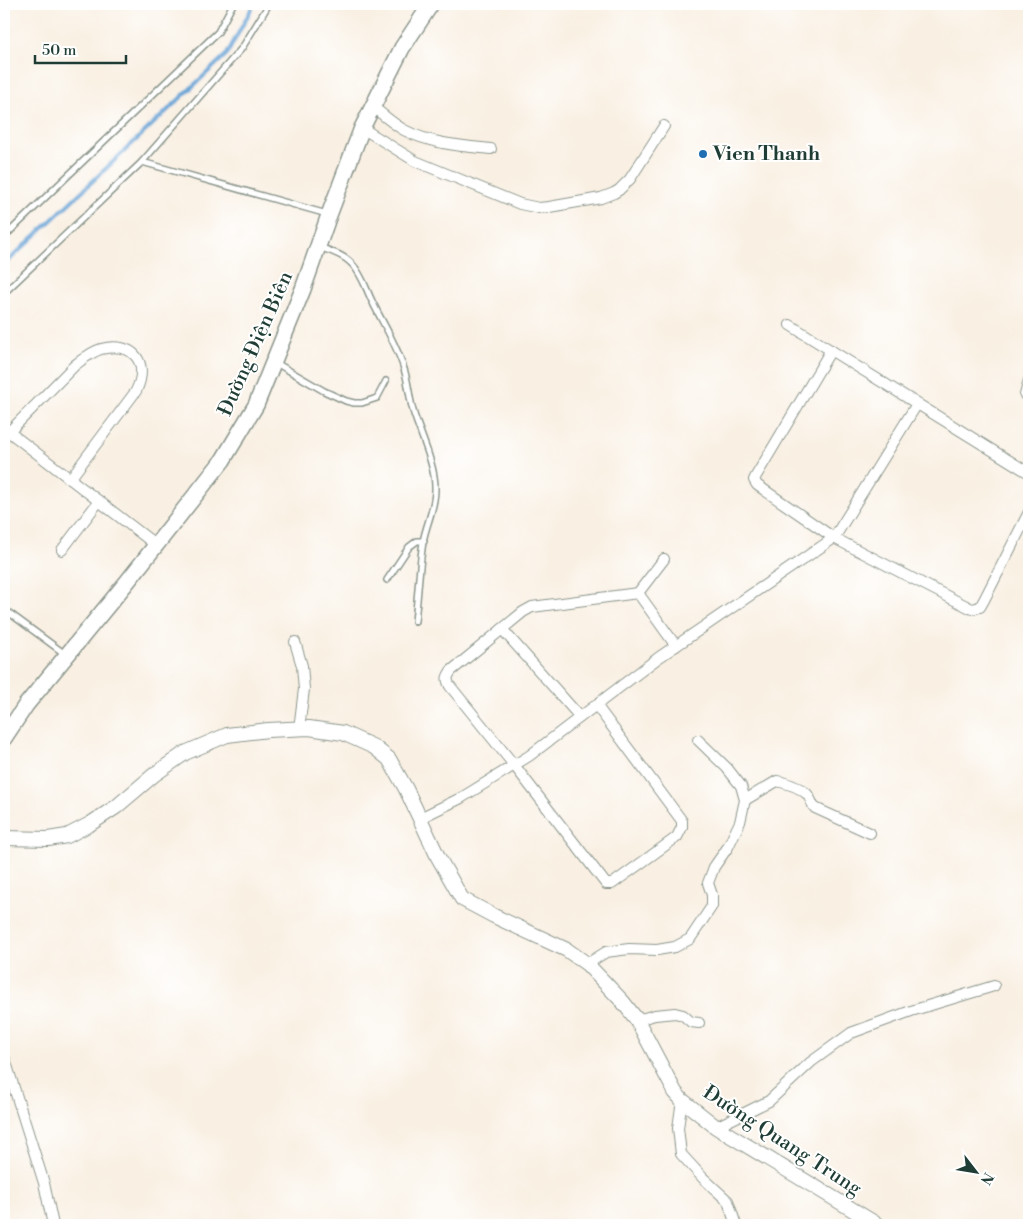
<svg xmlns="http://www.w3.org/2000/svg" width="1033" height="1229" font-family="'Libre Bodoni',serif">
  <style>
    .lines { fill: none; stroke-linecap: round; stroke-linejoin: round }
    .stream { stroke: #62a0d4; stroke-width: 4 }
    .lane-casing { stroke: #8c968c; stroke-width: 8 }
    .street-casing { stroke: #8c968c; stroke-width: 12 }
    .secondary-casing { stroke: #8c968c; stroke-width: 16 }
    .primary-casing { stroke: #8c968c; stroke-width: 18 }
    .lane { stroke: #fff; stroke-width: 5 }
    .street { stroke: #fff; stroke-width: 10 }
    .secondary { stroke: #fff; stroke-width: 14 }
    .primary { stroke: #fff; stroke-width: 15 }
    .poi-dot { fill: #1f6fb2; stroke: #fff; stroke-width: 2 }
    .labels { text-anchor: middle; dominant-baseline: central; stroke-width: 4; stroke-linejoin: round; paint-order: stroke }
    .poi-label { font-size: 20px; font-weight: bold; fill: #1f3d34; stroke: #fff; text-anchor: start }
    .street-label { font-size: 20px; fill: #1f3d34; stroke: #fff }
  </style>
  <rect width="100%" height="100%" fill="#fff"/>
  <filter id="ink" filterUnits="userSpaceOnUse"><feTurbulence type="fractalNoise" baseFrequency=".02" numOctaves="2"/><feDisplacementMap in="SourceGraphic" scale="10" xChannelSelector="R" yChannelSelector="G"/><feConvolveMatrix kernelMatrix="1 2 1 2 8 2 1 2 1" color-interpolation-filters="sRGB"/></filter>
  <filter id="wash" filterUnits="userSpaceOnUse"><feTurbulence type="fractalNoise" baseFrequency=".0096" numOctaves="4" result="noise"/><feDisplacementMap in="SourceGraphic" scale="20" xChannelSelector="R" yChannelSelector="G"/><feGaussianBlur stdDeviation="1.12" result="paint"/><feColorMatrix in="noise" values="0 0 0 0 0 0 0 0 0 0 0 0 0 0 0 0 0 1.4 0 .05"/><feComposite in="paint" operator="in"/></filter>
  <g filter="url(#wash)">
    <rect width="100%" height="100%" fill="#f9f0e3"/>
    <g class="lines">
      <polyline class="stream" points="4,265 227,54 254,4"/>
    </g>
  </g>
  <g filter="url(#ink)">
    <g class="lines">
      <g class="lane-casing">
        <g id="lane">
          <polyline points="142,162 327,214"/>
          <polyline points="4,237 218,32 233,4"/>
          <path d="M 319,247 C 330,251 344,255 352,264 C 362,274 366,289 372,301 C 383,324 397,345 404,369 C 409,384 409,399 414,414 C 421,436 436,467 435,490 C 435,509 426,524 423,542 C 419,568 418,595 415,621"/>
          <polyline points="4,293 142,162 242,48 269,4"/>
          <polyline points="276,363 324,391 346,401 354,403 362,403 377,398 386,381"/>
          <polyline points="387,580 409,547 417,541 424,541"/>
          <polyline points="4,609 65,654"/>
        </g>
      </g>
      <g class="street-casing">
        <g id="street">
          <path d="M 372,106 C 382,114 393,124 404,130 C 431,144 461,146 491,149"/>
          <polyline points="362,128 415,161 520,204 539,208 549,207 601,198 614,193 619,190 630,179 664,126"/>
          <polyline points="790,325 1029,473"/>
          <polyline points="831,350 756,476 754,480 757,485 834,538 972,609 980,607 984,600 1029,512"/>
          <polyline points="1025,395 1029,380"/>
          <polyline points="4,428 156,545"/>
          <path d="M 9,432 L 75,365 C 83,359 91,352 101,349 C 133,341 150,362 136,391 L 70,479"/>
          <polyline points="62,550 99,501"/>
          <polyline points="638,593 676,646"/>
          <polyline points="502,629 580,717"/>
          <polyline points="295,642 302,666 304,689 299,729"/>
          <path d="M 596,705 L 682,821 L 682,827 L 677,837 L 612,884 L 606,884 L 514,765 L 450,686 C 446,679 447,677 451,671 L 523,612 L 532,607 L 638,593 L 664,559"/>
          <path d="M 745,800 L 777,781 C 786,783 800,787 807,794 C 811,798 811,804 815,808 L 870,833"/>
          <polyline points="420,818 461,798 529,756 658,658 834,538 917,404"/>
          <polyline points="587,964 606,952 629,949 657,950 675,947 690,939 712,906 712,895 708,883 714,867 728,847 740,822 745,800 741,786 727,768 698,740"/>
          <polyline points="637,1020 655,1015 675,1013 683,1015 691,1022 699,1023"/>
          <polyline points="4,1056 44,1183 53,1225"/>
          <polyline points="682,1100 678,1128 681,1154 703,1178 728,1201 736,1225"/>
          <polyline points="716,1127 769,1101 811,1062 851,1033 911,1011 994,986"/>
        </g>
      </g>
      <g class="secondary-casing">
        <polyline id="secondary" points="4,838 48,839 67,836 90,824 116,807 155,774 185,753 227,735 268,730 309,728 343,733 374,747 389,759 406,789 438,857 462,899 494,916 567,950 587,964 623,1002 637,1020 675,1092 682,1100 716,1127 878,1225"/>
      </g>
      <g class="primary-casing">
        <polyline id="primary" points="4,738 26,705 127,582 223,460 256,405 303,289 329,215 362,128 402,48 431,4"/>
      </g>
      <use href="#lane" class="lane"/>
      <use href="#street" class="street"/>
      <use href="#secondary" class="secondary"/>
      <use href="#primary" class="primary"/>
    </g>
  </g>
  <circle class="poi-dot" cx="703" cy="154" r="5"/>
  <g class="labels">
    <g class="poi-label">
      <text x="713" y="154">Vien Thanh</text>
    </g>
    <g class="street-label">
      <text transform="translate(256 344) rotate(-66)">Đường Điện Biên</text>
      <text transform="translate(782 1141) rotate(33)">Đường Quang Trung</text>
    </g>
  </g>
  <rect width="1033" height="1229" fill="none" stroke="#fff" stroke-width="20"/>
  <g transform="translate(976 1172) rotate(121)" stroke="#ffffff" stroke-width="4" paint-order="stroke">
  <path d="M0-4L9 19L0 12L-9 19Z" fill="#1f3d34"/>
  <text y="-8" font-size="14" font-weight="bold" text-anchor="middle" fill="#1f3d34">N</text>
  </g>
  <path d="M35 55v8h91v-8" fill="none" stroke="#1f3d34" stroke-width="2.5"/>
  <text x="42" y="55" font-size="15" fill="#1f3d34" stroke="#ffffff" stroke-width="4" paint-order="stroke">50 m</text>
</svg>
